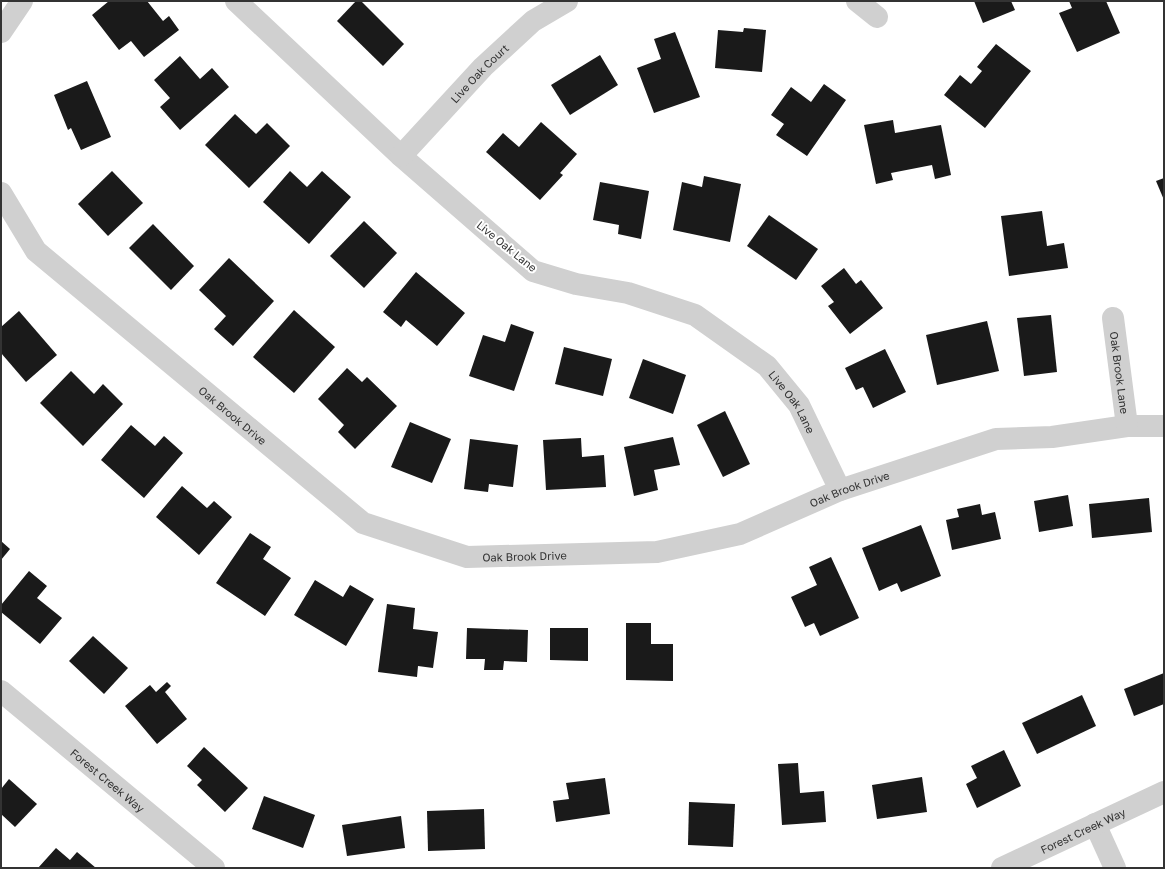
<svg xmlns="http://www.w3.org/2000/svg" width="1165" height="869" font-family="'Golos Text',sans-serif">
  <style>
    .building { fill: #1a1a1a }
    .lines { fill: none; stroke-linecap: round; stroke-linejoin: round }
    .minor { stroke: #d0d0d0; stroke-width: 22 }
    .labels { text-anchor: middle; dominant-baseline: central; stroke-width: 4; stroke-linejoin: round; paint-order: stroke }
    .street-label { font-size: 11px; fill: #333; stroke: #fff }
  </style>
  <rect width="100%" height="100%" fill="#fff"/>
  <g class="building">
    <polygon points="109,1 147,1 163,21 169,16 179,30 144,57 131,41 119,50 92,15"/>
    <polygon points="356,1 361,1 404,44 383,66 337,21"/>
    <polygon points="974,1 1011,1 1015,10 983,23"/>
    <polygon points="1069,1 1106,1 1120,33 1077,52 1059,13 1072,8"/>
    <polygon points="744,28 766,30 762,72 715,68 718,30 743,32"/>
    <polygon points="675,32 700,97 654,113 637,68 661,59 654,39"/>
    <polygon points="996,44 1031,71 985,128 944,95 960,75 971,84 982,71 977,67"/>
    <polygon points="600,55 618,85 570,115 551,85"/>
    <polygon points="180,56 200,79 212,68 229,87 180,130 160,107 170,98 154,80"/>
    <polygon points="87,81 111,137 81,150 71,128 68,130 54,95"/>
    <polygon points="824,84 846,100 807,156 776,135 784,124 771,115 791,87 811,102"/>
    <polygon points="235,114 256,134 267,123 290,146 249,188 205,145"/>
    <polygon points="893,120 895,133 941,125 951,175 935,179 932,165 891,173 893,180 876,184 864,125"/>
    <polygon points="541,122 577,154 560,173 563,175 540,200 486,152 503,133 519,147"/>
    <polygon points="112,171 143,203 108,236 78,204"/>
    <polygon points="290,171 307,187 322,171 351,197 309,244 263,202"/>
    <polygon points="704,176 741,184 730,242 673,230 682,182 702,187"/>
    <polygon points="1164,178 1164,200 1156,181"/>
    <polygon points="600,182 649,191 641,239 618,234 619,225 593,220"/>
    <polygon points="1042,211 1047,246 1064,243 1068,268 1009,276 1001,216"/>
    <polygon points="769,215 818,249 796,280 747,246"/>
    <polygon points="364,221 397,253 364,288 330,256"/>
    <polygon points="153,224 194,266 171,290 129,248"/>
    <polygon points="229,258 274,301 233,346 214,329 226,316 199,290"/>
    <polygon points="844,268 856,284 861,280 883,308 850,334 828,306 834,302 821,286"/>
    <polygon points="416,272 465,313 437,346 406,320 401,327 383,312"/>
    <polygon points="294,310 335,347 294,393 253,357"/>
    <polygon points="19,311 57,355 26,382 1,353 1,327"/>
    <polygon points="1051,315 1057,372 1024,376 1017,318"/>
    <polygon points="987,321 999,371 937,385 926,335"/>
    <polygon points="511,324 534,332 514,391 469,376 483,335 505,342"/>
    <polygon points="564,347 612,359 603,396 555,384"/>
    <polygon points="885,349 906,392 873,408 863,387 856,390 845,368"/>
    <polygon points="643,359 686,375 673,414 629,398"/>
    <polygon points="347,368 362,382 367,377 397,406 355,449 338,432 344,425 318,399"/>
    <polygon points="71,371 94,394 103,384 123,404 83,446 40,403"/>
    <polygon points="725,411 750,464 723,477 697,425"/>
    <polygon points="410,422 451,439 432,483 391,467"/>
    <polygon points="131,425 155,446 164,436 183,453 144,498 101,460"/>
    <polygon points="673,437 680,465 654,470 658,490 634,496 624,447"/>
    <polygon points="581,438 582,457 604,455 606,487 546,490 543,440"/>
    <polygon points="470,439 518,445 513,487 489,484 488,492 464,489"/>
    <polygon points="182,486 207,508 214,501 232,517 199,555 156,517"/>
    <polygon points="1068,495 1073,526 1039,532 1034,501"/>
    <polygon points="1149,498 1152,532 1092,538 1089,504"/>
    <polygon points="980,504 982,515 995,512 1001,539 952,550 946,520 959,517 957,509"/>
    <polygon points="921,525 941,576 901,592 897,583 879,591 862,548"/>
    <polygon points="250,533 271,547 263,559 291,578 265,616 216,583"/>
    <polygon points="1,541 10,549 1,560"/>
    <polygon points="831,557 859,618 820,636 814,623 805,627 791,597 817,585 809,567"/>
    <polygon points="29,571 47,586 37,598 62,618 40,644 1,612 1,605"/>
    <polygon points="315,580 343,597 350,585 374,599 346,646 294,615"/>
    <polygon points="387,604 415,608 413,629 438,632 433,668 418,666 417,677 378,672"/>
    <polygon points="626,623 651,623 651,644 673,644 673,681 626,680"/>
    <polygon points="467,628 528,630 527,662 504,661 503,670 484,670 485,659 466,659"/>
    <polygon points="550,628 588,628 588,661 550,660"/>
    <polygon points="93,636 128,668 104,694 69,661"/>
    <polygon points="1164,673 1164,704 1134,716 1124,689"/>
    <polygon points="167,682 171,686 165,692 187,719 157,744 125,706 150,685 156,692"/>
    <polygon points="1082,695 1096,726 1037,754 1022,723"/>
    <polygon points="204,747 248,788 225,812 197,785 202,780 187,766"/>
    <polygon points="1004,750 1021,786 977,808 966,784 977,778 971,766"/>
    <polygon points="798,763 800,793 824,791 826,822 782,825 778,764"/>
    <polygon points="922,777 927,812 877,819 872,785"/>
    <polygon points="605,778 610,814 556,822 553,801 569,799 566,783"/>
    <polygon points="9,779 37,804 15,827 1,814 1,789"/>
    <polygon points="264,796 315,815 303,848 252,829"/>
    <polygon points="689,802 735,804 733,847 688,845"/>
    <polygon points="484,809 485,849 428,851 427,811"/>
    <polygon points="401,816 405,848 347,856 342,825"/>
    <polygon points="56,848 70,860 77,852 96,868 38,868"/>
  </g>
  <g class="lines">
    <g class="minor">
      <path id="s1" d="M 236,1 L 401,156 L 533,271 L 576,284 L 628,293 L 695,315 L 767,366 L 799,405 L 840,490"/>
      <polyline points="857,1 877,17"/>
      <polyline points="1,32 22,1"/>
      <path id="s2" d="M 401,156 L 483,67 L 533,21 L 567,1"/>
      <path id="s3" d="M 1,193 L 36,251 L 363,523 L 467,557 L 657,552 L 740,534 L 840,490 L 996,439 L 1052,437 L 1127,426 L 1164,426"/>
      <path id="s4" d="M 1113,318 L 1127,426"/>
      <path id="s5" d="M 1,691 L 214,868"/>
      <polyline points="1095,824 1115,868"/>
      <path id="s6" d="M 1002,868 L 1164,792"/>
    </g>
  </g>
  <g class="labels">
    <g class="street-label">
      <text stroke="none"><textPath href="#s2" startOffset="114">Live Oak Court</textPath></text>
      <text transform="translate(507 246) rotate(39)">Live Oak Lane</text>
      <text stroke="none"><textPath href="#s4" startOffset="55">Oak Brook Lane</textPath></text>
      <text stroke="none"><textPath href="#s1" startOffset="702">Live Oak Lane</textPath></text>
      <text stroke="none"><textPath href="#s3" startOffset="324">Oak Brook Drive</textPath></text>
      <text stroke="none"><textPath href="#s3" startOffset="996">Oak Brook Drive</textPath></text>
      <text stroke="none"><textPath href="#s3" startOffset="660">Oak Brook Drive</textPath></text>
      <text stroke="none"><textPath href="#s5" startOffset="139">Forest Creek Way</textPath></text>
      <text stroke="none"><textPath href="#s6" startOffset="89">Forest Creek Way</textPath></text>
    </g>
  </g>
  <rect width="1165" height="869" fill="none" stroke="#333333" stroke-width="4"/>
</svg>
